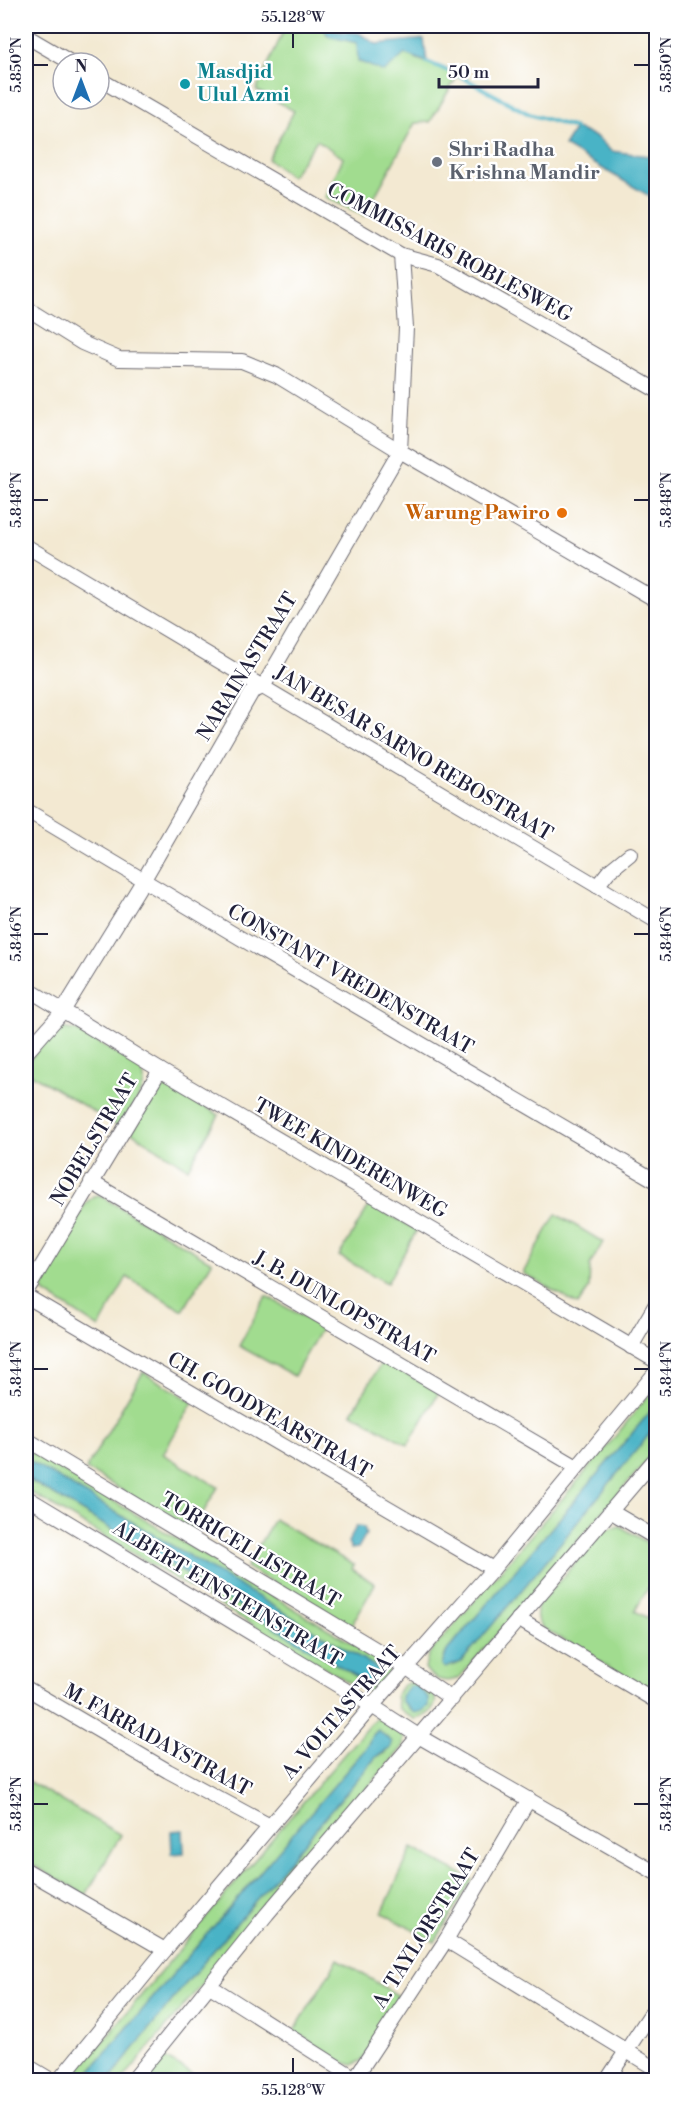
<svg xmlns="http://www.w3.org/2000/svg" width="682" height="2106" font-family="'Libre Bodoni',serif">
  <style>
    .green { fill: #a1dc8f; stroke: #627f65; stroke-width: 1.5 }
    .water { fill: #48b3c6; stroke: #356a80; stroke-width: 1.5 }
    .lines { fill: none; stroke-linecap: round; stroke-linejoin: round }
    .stream { stroke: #48b3c6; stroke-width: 4 }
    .minor-casing { stroke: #6b6870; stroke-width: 16 }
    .minor { stroke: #fff; stroke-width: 14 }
    .ticks { fill: none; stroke: #22223b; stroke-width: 2 }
    .culture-dot { fill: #0f9aa8; stroke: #fff; stroke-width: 2 }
    .worship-dot { fill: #6b7280; stroke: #fff; stroke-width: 2 }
    .food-dot { fill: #e8710a; stroke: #fff; stroke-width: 2 }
    .labels { text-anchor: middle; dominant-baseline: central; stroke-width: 4.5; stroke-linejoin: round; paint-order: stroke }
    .culture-label { font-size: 20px; font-weight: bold; fill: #0d838f; stroke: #fff; text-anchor: start }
    .worship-label { font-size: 20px; font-weight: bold; fill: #5b616d; stroke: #fff; text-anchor: start }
    .street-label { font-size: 20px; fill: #22223b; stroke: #fff }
    .food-label { font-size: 20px; font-weight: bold; fill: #c56008; stroke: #fff; text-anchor: end }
    .neatline { fill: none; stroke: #22223b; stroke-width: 2 }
    .ticks-label { font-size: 15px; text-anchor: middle; fill: #22223b }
  </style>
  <rect width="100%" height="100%" fill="#fff"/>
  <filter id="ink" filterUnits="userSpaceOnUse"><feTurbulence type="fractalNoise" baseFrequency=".0167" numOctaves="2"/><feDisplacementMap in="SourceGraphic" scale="12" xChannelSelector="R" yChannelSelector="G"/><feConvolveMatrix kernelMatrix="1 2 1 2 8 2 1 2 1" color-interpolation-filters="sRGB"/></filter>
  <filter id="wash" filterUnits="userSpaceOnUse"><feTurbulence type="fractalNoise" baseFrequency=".008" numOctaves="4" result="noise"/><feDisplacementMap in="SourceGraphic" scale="24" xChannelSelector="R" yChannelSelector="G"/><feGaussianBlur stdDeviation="1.35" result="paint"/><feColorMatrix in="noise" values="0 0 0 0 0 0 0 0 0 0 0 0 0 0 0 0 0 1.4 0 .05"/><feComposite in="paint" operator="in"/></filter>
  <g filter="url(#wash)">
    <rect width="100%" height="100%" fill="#f3e9d2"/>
    <g class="green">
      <polygon points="286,26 323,26 328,36 405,54 458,75 430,122 415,123 364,216 325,197 343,158 317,140 291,177 268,159 294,111 256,90"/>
      <path d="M 61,1028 L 79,1031 L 139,1067 C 155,1084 129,1111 119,1127 L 26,1071 L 26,1064 L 53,1032 Z"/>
      <path d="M 168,1086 L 176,1089 L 219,1115 L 188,1168 L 131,1132 C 140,1117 149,1090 168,1086 Z"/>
      <polygon points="99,1195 212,1262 183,1311 127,1277 99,1328 44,1292 41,1281 86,1203 93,1196"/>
      <polygon points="370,1204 417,1230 387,1283 339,1256"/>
      <polygon points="556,1214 603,1242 590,1265 589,1288 578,1305 523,1273"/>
      <polygon points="266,1296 322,1327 294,1376 239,1346"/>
      <polygon points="383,1360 439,1392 408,1445 352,1413"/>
      <polygon points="143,1372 193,1402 163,1454 218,1487 192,1532 86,1469"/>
      <path d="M 656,1386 L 656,1405 L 447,1651 L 443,1659 L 453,1666 L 461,1662 L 536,1573 L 656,1426 L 656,1450 L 460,1677 C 448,1684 433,1681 425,1668 L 428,1655 L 605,1449 Z"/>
      <path d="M 26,1449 L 387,1664 C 392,1683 383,1694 364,1691 L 26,1490 L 26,1478 L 366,1682 L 378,1675 L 376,1667 L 26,1459 Z"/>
      <polygon points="274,1519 354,1565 352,1569 375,1584 350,1628 246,1567"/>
      <path d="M 620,1526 L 656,1548 L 656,1574 L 635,1611 L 656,1623 L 656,1696 L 543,1628 C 535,1620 536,1615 538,1605 L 604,1530 Z"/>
      <path d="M 411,1682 C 437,1680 448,1713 414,1719 L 398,1708 L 396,1695 L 403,1685 Z"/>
      <polygon points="376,1717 386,1719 404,1734 403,1747 324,1838 122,2080 109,2080 183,1987 376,1757 385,1753 392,1742 378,1730 372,1736 366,1748 87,2075 89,2080 76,2080 77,2072 292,1815"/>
      <polygon points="26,1780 121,1835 86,1895 26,1861"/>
      <polygon points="412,1848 472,1880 435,1942 382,1913"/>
      <polygon points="338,1959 402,1998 363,2060 353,2065 342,2062 294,2031"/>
      <polygon points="161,2056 204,2080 145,2080"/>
    </g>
    <g class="water">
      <polygon points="323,26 331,26 334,31 359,33 376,44 424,39 427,62 405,54 384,72 358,61 357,43 328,36"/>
      <polygon points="575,128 598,138 611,151 656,157 656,200 564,146"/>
      <polygon points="656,1405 656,1426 536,1573 461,1662 445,1668 442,1665 447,1651"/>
      <polygon points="26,1459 376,1667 378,1675 374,1681 366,1682 26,1478"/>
      <polygon points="360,1526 364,1527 366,1534 358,1548 351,1549 348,1542 356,1527"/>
      <polygon points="411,1686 418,1687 428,1698 428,1706 422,1711 414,1713 401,1701 401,1696"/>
      <polygon points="378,1730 392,1742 391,1748 376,1757 183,1987 109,2080 89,2080 87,2075 366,1748 372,1736"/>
      <polygon points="183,1830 184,1853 172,1854 171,1831"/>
    </g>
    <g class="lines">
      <polyline class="stream" points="427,62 458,75 529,114 575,128"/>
    </g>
  </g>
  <g filter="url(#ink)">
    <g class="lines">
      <g class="minor-casing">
        <g id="minor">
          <polyline points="26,36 72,63"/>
          <polyline points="99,79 401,255 438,265 656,390"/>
          <polyline points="26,308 82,343 119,359 242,361 276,375 400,451 656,600"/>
          <polyline points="26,546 656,921"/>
          <polyline points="26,810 242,939 656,1181"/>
          <polyline points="597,886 609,871 630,854"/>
          <polyline points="26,988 160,1070 656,1361"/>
          <polyline points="26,1053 63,1011 143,881 252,692 263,687 400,451 406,328 401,255"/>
          <polyline points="91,1182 577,1467"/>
          <polyline points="26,1292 160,1070"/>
          <polyline points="26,1296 493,1569"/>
          <polyline points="631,1347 656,1304"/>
          <polyline points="26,1439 407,1668 452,1699"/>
          <polyline points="26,1497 372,1706 420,1737 656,1873"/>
          <polyline points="610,1511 656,1538"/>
          <polyline points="518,1619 656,1701"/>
          <polyline points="26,1688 168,1771 270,1826"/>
          <polyline points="26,1870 165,1950"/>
          <polyline points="446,1940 656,2069"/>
          <polyline points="210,1986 355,2078 362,2080"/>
          <polyline points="26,2065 51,2080"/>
          <polyline points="355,2078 446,1940 529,1799"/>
          <polyline points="59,2080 165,1950 372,1706 493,1569 656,1372"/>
          <polyline points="133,2080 267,1914 656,1458"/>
          <polyline points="607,2080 656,2006"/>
        </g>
      </g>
      <use href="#minor" class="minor"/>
    </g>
  </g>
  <path class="ticks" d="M 293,33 L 293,48M 33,65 L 48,65M 634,65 L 649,65M 33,500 L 48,500M 634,500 L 649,500M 33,934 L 48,934M 634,934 L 649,934M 33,1369 L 48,1369M 634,1369 L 649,1369M 33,1804 L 48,1804M 634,1804 L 649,1804M 293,2058 L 293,2073"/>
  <circle class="culture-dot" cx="185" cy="84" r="6"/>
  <circle class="worship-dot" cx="437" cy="162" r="6"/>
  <circle class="food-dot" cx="562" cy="513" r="6"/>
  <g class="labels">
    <g class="culture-label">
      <text x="197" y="72">Masdjid<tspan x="197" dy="23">Ulul Azmi</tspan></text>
    </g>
    <g class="worship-label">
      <text x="449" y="150">Shri Radha<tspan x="449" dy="23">Krishna Mandir</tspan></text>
    </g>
    <g class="street-label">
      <text transform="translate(449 253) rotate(28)">COMMISSARIS ROBLESWEG</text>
      <text transform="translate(248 667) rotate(-58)">NARAINASTRAAT</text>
      <text transform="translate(413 754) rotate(31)">JAN BESAR SARNO REBOSTRAAT</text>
      <text transform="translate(350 980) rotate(30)">CONSTANT VREDENSTRAAT</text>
      <text transform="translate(95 1140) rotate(-59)">NOBELSTRAAT</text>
      <text transform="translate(350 1159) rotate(30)">TWEE KINDERENWEG</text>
      <text transform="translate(344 1308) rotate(30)">J. B. DUNLOPSTRAAT</text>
      <text transform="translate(269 1416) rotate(30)">CH. GOODYEARSTRAAT</text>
      <text transform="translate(250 1551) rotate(31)">TORRICELLISTRAAT</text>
      <text transform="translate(227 1595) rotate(31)">ALBERT EINSTEINSTRAAT</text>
      <text transform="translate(342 1713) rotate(-49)">A. VOLTASTRAAT</text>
      <text transform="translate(157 1741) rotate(29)">M. FARRADAYSTRAAT</text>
      <text transform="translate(427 1929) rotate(-58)">A. TAYLORSTRAAT</text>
    </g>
    <g class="food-label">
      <text x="550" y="513">Warung Pawiro</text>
    </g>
  </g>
  <rect width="682" height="2106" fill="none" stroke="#fff" stroke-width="66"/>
  <g transform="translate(81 81)"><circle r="28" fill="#ffffff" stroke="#a7a7b1" stroke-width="1.5"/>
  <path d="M0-4.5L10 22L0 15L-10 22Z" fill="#1f6fb2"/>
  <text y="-9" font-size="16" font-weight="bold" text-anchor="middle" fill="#22223b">N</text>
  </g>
  <path d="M439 78v9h99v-9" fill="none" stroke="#22223b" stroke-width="3"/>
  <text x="448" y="78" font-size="18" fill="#22223b" stroke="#ffffff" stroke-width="4.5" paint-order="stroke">50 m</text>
  <rect x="33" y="33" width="616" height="2040" class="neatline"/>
  <g class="ticks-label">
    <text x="293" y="22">55.128°W</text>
    <text transform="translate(16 65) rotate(-90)" y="5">5.850°N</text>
    <text transform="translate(666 65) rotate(-90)" y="5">5.850°N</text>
    <text transform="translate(16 500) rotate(-90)" y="5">5.848°N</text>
    <text transform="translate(666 500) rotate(-90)" y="5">5.848°N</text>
    <text transform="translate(16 934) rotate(-90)" y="5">5.846°N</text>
    <text transform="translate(666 934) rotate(-90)" y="5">5.846°N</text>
    <text transform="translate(16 1369) rotate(-90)" y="5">5.844°N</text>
    <text transform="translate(666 1369) rotate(-90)" y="5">5.844°N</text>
    <text transform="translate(16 1804) rotate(-90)" y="5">5.842°N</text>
    <text transform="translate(666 1804) rotate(-90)" y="5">5.842°N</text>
    <text x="293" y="2095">55.128°W</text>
  </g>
</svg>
